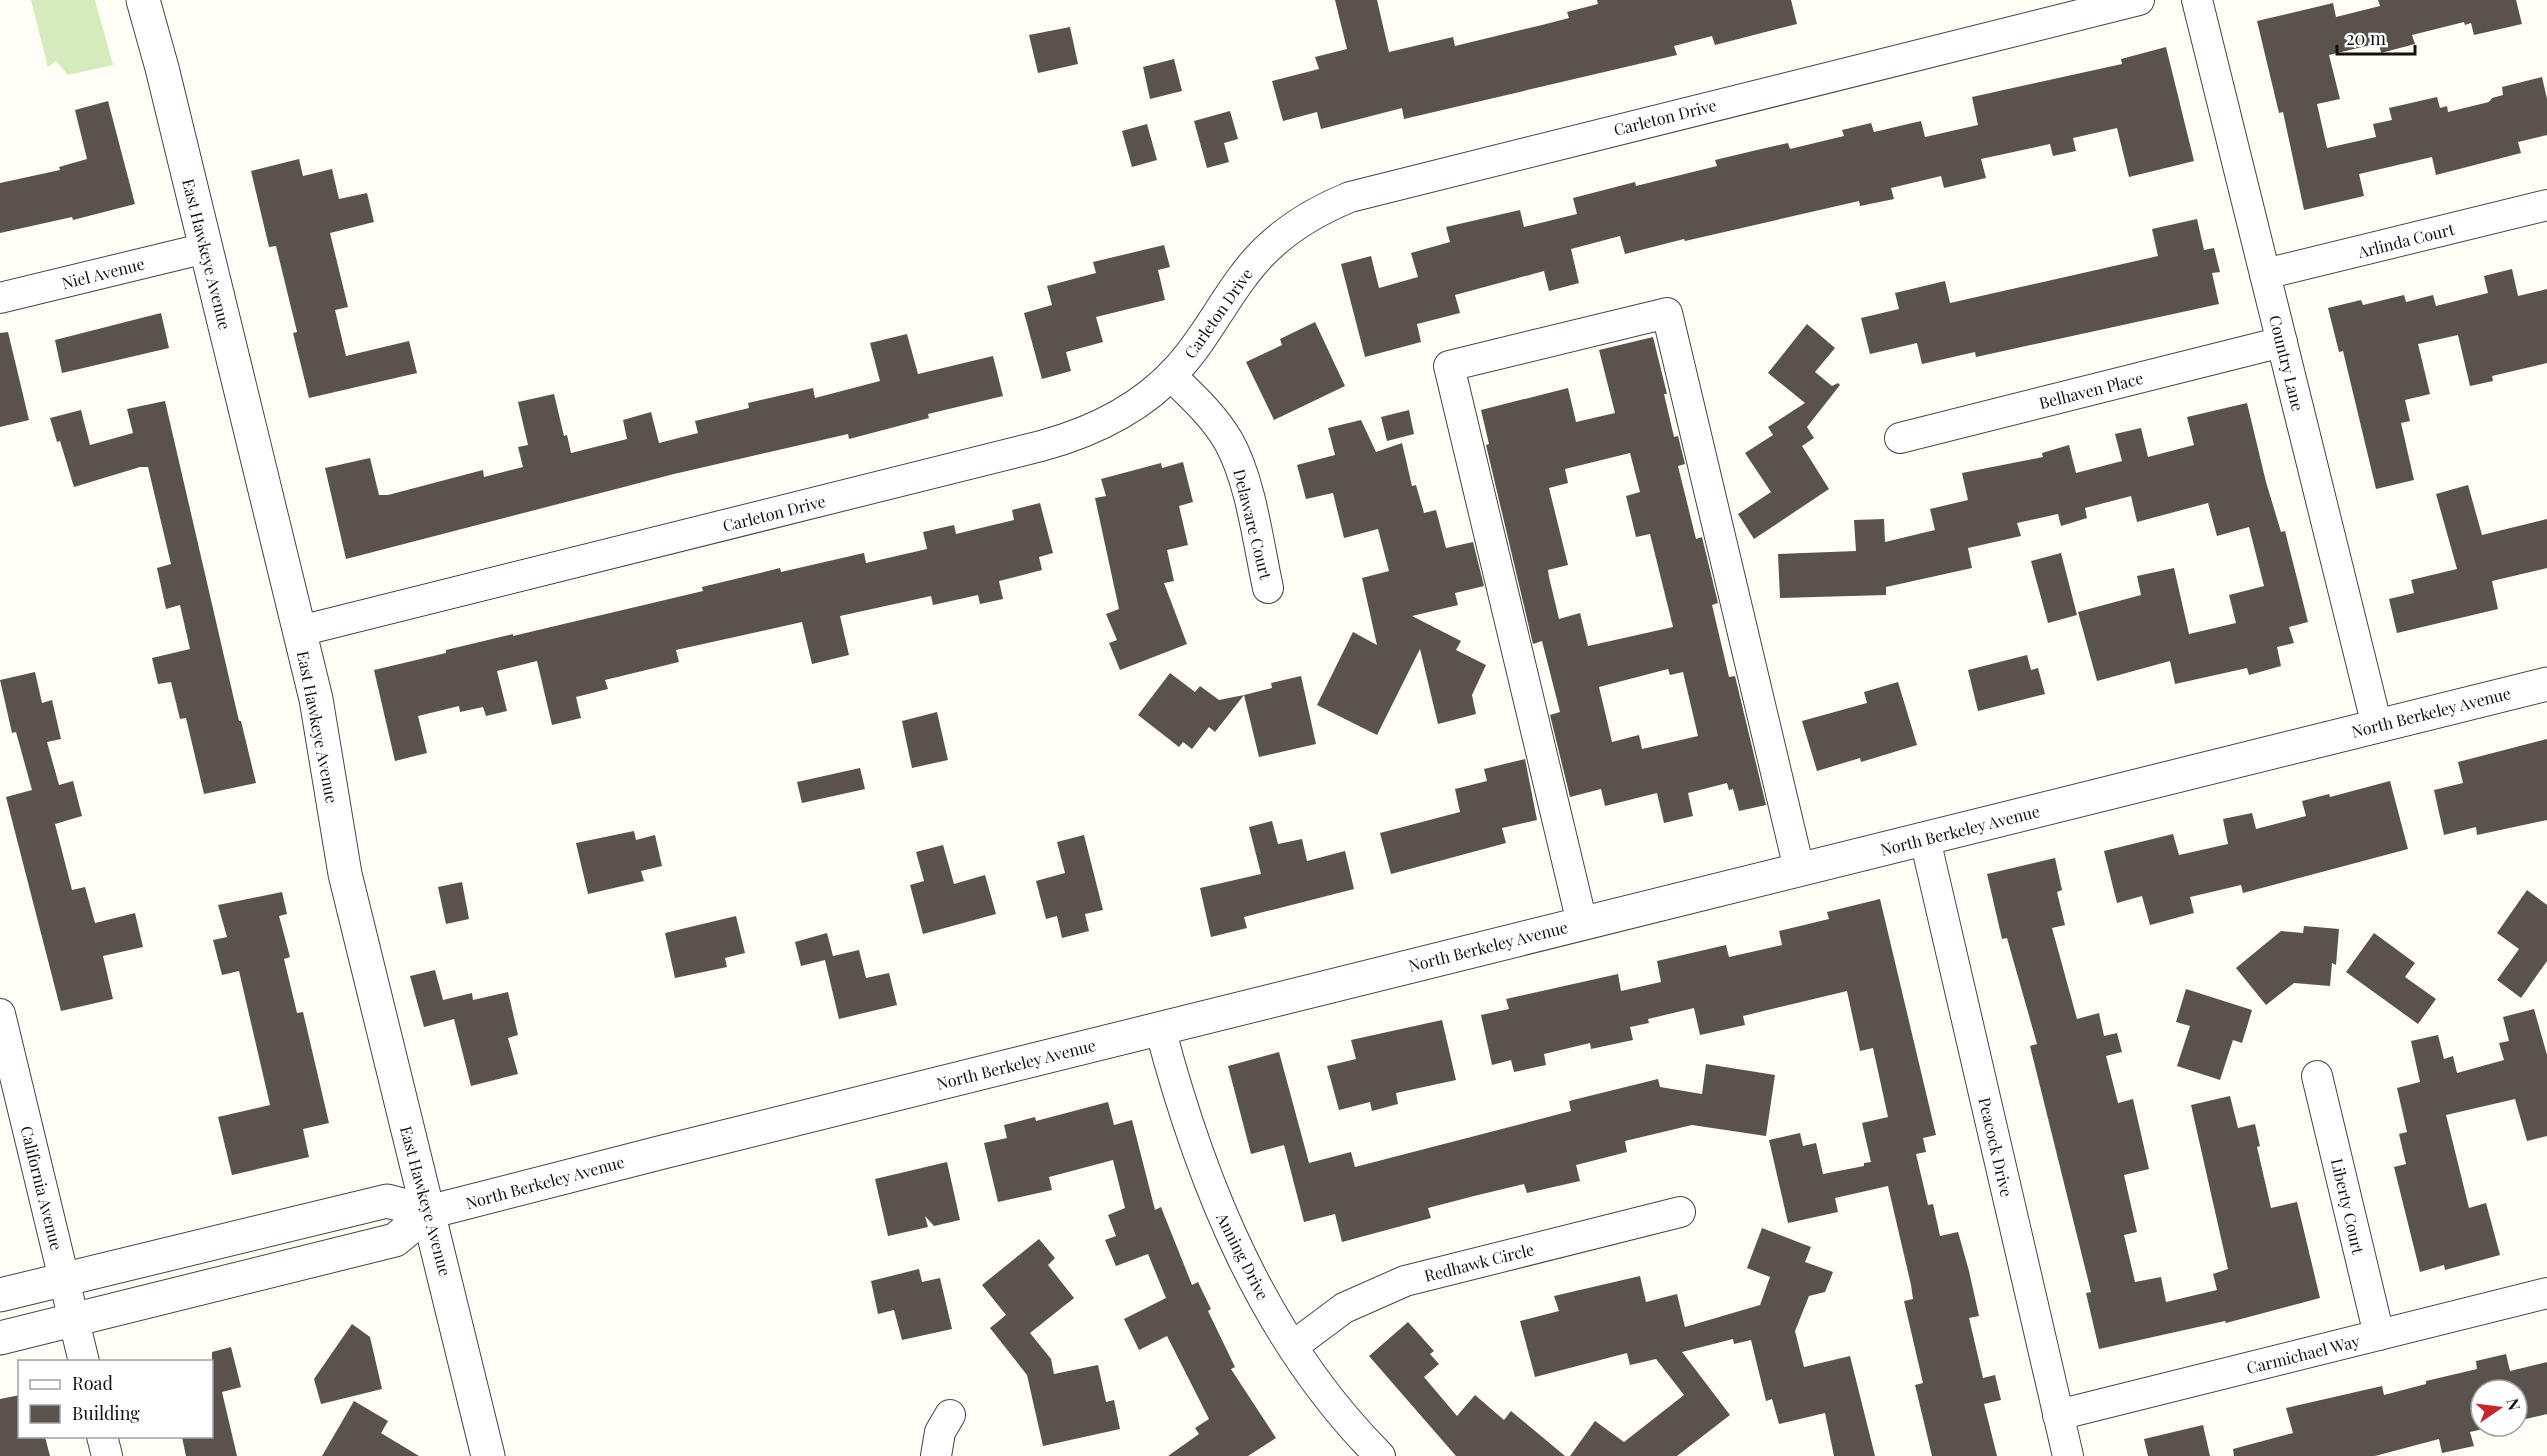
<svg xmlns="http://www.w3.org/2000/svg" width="2547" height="1456" font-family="'Playfair Display',serif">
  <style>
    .green { fill: #d5ebbd }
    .building { fill: #5a524d; fill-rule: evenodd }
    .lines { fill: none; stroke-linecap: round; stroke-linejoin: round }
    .minor-casing { stroke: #444; stroke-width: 32 }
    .tertiary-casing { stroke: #444; stroke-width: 35 }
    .minor { stroke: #fff; stroke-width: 30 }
    .tertiary { stroke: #fff; stroke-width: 33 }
    .labels { text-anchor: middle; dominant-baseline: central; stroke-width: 6; stroke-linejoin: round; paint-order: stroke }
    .street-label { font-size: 16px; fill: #111; stroke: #fff }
  </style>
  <rect width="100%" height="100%" fill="#fffdf5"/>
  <polygon class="green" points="31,0 95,0 113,65 68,75 56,61 48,67"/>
  <g class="building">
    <polygon points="1335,0 1377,0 1389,52 1453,37 1455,46 1542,25 1569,18 1567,12 1598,4 1597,0 1791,0 1797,24 1715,45 1712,36 1674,46 1677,55 1404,119 1402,108 1321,129 1317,112 1283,121 1272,81 1319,69 1315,57 1347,49"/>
    <polygon points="2378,0 2516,0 2522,24 2474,35 2471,23 2465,25 2464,22 2412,35 2415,44 2381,53 2379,43 2329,55 2340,99 2317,104 2327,148 2376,137 2373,124 2392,120 2389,108 2437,97 2440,108 2447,106 2448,112 2489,102 2492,98 2503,95 2502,87 2542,77 2547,99 2547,135 2518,142 2521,153 2436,175 2432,157 2359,174 2364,196 2304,210 2283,112 2279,113 2257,21 2333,3 2336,17 2380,6"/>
    <polygon points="1070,27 1078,64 1038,73 1029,35"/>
    <polygon points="2166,47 2194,161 2129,177 2117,128 2073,138 2076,151 2053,156 2050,144 1981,159 1986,178 1944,188 1941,176 1891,188 1894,199 1860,206 1859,201 1685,241 1684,239 1625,254 1620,236 1571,249 1579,283 1549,291 1544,271 1455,295 1460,313 1417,324 1421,342 1365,357 1341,264 1371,256 1379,288 1418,277 1411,253 1450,242 1446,227 1520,210 1524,227 1577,214 1573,198 1635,182 1636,186 1717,166 1715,160 1757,150 1788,143 1790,149 1844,136 1842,130 1871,123 1874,132 1921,121 1925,137 1978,125 1972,97 2122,64 2121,59"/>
    <polygon points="1174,59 1182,91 1150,99 1143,67"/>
    <polygon points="108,101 135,204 73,220 72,217 0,233 0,183 60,170 59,167 87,159 75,110"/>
    <polygon points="1230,111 1238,139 1224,143 1229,162 1207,168 1194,121"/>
    <polygon points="1147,124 1157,160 1132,167 1122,131"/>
    <polygon points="299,159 303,176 332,169 339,199 367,193 374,222 330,233 348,307 335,310 346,356 409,341 417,373 309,398 293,333 297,332 276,246 269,247 251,171"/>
    <polygon points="2197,219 2204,250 2214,248 2220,272 2212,273 2219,304 1976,357 1975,352 1922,364 1917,343 1870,354 1861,318 1899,309 1895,293 1945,281 1950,303 2158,256 2152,229"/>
    <polygon points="1164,245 1170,267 1158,270 1165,300 1096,317 1103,342 1066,352 1071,371 1042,379 1024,313 1052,305 1047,286 1096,273 1093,262"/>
    <polygon points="2512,269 2518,296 2547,289 2547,363 2492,376 2493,381 2470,386 2458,335 2418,344 2430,394 2405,400 2410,421 2401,423 2414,480 2376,489 2343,351 2339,352 2328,308 2361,300 2363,305 2404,295 2406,302 2433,295 2436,306 2488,293 2484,276"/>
    <polygon points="161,313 169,348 62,373 55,340"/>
    <polygon points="1315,322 1345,386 1274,420 1246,362 1282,345 1280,339"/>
    <polygon points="1807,324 1835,348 1815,372 1832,386 1838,383 1840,385 1807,427 1814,438 1802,446 1829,489 1754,539 1738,514 1771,492 1745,453 1773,435 1768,427 1805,403 1768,373"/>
    <polygon points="8,332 29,420 0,427 0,333"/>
    <polygon points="907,334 918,374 993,356 1003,396 928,414 929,418 849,439 848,434 674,474 346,559 325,468 370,458 379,495 388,495 483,470 484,477 523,467 518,447 528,445 518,402 554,394 564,436 567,435 571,453 627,439 623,420 651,412 659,443 698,433 695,421 749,408 748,403 813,388 815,398 880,381 870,343"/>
    <path d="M 1653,337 L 1667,394 L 1664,394 L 1674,437 L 1678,436 L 1685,464 L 1678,466 L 1696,539 L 1702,537 L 1718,603 L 1712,605 L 1729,677 L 1735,676 L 1766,805 L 1739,811 L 1733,789 L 1729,790 L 1727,783 L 1688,793 L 1693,816 L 1664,823 L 1657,793 L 1605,806 L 1601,789 L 1570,797 L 1550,715 L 1560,712 L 1542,641 L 1533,644 L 1486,445 L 1489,444 L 1481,410 L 1568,388 L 1576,422 L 1615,413 L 1599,350 ZM 1630,453 L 1640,492 L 1626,496 L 1636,537 L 1650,534 L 1673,627 L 1588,646 L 1580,613 L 1559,619 L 1549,577 L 1548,570 L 1568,565 L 1549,488 L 1568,483 L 1565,469 ZM 1668,669 L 1670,675 L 1683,672 L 1698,736 L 1642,749 L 1639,735 L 1612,742 L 1599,687 Z"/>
    <polygon points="165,401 239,721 241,721 256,783 204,794 186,718 180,719 171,682 158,684 152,658 190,649 180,605 166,609 157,568 171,564 148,467 140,467 74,487 60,441 57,442 50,418 81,410 90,445 133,433 127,409"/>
    <polygon points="2247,403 2266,482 2281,532 2285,531 2308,622 2289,627 2294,643 2277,647 2281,666 2249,675 2247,668 2175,684 2170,661 2097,681 2078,612 2141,595 2137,576 2174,568 2189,634 2236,623 2229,595 2264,586 2249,527 2217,536 2208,503 2137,522 2131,496 2085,508 2087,518 2061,526 2058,514 2017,523 2021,536 1968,548 1972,568 1886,587 1886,595 1780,598 1778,554 1856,551 1854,520 1884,519 1885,542 1935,530 1930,509 1968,500 1962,473 2043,457 2042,453 2069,445 2076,473 2122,461 2115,434 2141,428 2148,457 2194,445 2187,417"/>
    <polygon points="1409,410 1414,434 1387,441 1381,417"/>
    <polygon points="1361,420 1376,452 1402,443 1412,486 1416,485 1424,513 1436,510 1446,548 1473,542 1484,586 1455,593 1458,605 1412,616 1461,641 1456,650 1486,665 1472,695 1476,714 1438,724 1420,649 1377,735 1317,705 1353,632 1377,645 1362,578 1389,571 1378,529 1344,538 1333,493 1306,499 1297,465 1335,455 1328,428"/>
    <polygon points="1183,462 1193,502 1179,506 1188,545 1167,550 1174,581 1164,583 1187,644 1120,670 1109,643 1117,640 1106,614 1119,609 1095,498 1106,496 1101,479 1161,463 1162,468"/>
    <polygon points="2468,485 2482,535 2547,519 2547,568 2492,581 2498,609 2397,633 2389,599 2414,593 2411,580 2457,569 2436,494"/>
    <polygon points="1040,503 1053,553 1039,557 1042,570 999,581 1003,599 980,604 978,595 933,605 931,596 840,616 849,655 812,664 802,622 676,650 679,662 605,680 608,689 576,697 581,718 552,725 537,661 497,671 507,711 486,716 483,707 460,712 459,706 418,716 427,753 395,761 374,670 446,653 446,650 513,634 513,636 703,591 702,587 780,568 781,572 864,553 866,563 927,549 923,532 954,525 956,534 1014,520 1012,510"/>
    <polygon points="2061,553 2077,615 2048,623 2031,561"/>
    <polygon points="2027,655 2031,670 2038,668 2045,694 1978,711 1968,670"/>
    <polygon points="35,672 42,703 52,700 61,739 47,742 59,785 73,781 82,816 55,824 72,890 85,887 95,923 135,913 143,947 103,956 113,999 61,1011 6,797 32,790 16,732 12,733 0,680"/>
    <polygon points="1170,673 1195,692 1200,686 1219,700 1244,695 1215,732 1209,727 1192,749 1183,742 1179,747 1138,715"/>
    <polygon points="1301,676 1316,744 1259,757 1244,695 1272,688 1271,683"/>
    <polygon points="1898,682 1917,745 1861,762 1860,758 1817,771 1802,721 1867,703 1864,692"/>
    <polygon points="937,712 948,760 912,768 902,721"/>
    <polygon points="2547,739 2547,820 2477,835 2476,827 2444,835 2434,790 2463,783 2458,762"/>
    <polygon points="1525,759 1537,820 1502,828 1506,843 1391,874 1380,833 1460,812 1455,789 1487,781 1484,769"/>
    <polygon points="860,768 865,789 802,803 797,782"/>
    <polygon points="2390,781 2408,849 2243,893 2241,885 2190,897 2194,913 2150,925 2142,896 2117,903 2104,851 2173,834 2179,855 2228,844 2223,819 2252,813 2256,829 2306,816 2302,801 2329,794 2330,797"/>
    <polygon points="1272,821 1278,844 1302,839 1307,861 1345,851 1354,889 1244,917 1247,928 1211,937 1200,888 1261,874 1249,827"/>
    <polygon points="634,831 636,840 655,835 662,866 641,871 644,881 588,894 576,843"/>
    <polygon points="1084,835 1103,910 1085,914 1089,931 1062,938 1057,916 1046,919 1036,881 1065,873 1057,842"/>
    <polygon points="943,845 954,884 985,875 996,914 923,934 910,885 924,881 916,852"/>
    <polygon points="2055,858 2062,890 2057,892 2065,925 2052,928 2077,1019 2099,1013 2104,1036 2117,1033 2122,1052 2106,1056 2118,1103 2133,1099 2149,1169 2124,1175 2137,1232 2124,1235 2135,1282 2161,1277 2166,1302 2217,1290 2213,1274 2228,1269 2191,1105 2230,1096 2238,1128 2255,1124 2260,1146 2257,1147 2271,1208 2297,1202 2320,1298 2226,1323 2225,1321 2099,1349 2086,1293 2091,1292 2030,1046 2037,1044 2007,938 2002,939 1987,874"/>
    <polygon points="462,882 469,919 446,924 438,887"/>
    <polygon points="2527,890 2547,905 2547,961 2521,998 2497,980 2519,949 2497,933"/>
    <polygon points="282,892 287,914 279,916 290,957 284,959 297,1013 303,1012 329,1123 303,1129 309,1157 232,1175 218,1117 270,1105 239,971 222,975 213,940 227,937 218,905"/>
    <polygon points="1880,899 1936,1135 1923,1138 1926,1152 1916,1154 1928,1205 1933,1204 1940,1236 1958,1232 1969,1271 1979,1316 1969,1318 1983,1378 1995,1375 2001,1400 1984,1404 1997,1456 1932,1456 1915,1385 1923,1383 1904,1301 1913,1299 1911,1285 1888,1186 1835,1198 1838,1212 1788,1223 1769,1140 1800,1133 1803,1146 1816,1143 1823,1174 1864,1166 1864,1163 1871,1162 1862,1123 1888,1117 1873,1048 1860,1051 1847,991 1743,1016 1745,1025 1700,1035 1694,1008 1648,1019 1649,1023 1630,1027 1633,1040 1591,1049 1590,1043 1544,1054 1546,1065 1514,1072 1511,1060 1492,1065 1481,1015 1509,1009 1506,999 1618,974 1621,991 1661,982 1657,961 1726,945 1729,957 1782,945 1779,931 1829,919 1827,912"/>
    <polygon points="736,916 745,953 725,958 727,967 675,978 665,933"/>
    <polygon points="2304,926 2339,929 2336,965 2332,963 2330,986 2294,983 2266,1005 2236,968 2281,931 2303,933"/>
    <polygon points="827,933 833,956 859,950 866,978 889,973 897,1005 839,1019 825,960 801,966 795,942"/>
    <polygon points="2374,933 2415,963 2405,977 2436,999 2418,1024 2346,972"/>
    <polygon points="435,970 443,1000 472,993 473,1000 508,992 518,1035 508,1038 518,1074 471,1086 454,1019 424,1027 410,976"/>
    <polygon points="2186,989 2252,1010 2242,1043 2233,1040 2220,1080 2177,1066 2190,1026 2176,1022"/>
    <polygon points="2534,1009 2547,1055 2547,1136 2527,1141 2515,1099 2446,1115 2469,1208 2486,1203 2500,1255 2445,1270 2444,1265 2420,1272 2394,1167 2406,1164 2399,1134 2407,1132 2397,1088 2420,1082 2411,1041 2438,1035 2444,1059 2453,1056 2457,1073 2504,1060 2499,1043 2509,1041 2503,1017"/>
    <polygon points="1442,1020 1456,1080 1396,1093 1398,1104 1372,1111 1370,1102 1339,1110 1327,1066 1356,1059 1351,1040"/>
    <polygon points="1279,1052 1309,1163 1351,1152 1355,1167 1571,1111 1569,1101 1658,1079 1660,1087 1702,1094 1706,1064 1775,1075 1766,1136 1692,1125 1625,1141 1627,1152 1576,1165 1580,1181 1527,1193 1524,1184 1474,1196 1428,1208 1431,1218 1342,1242 1335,1214 1304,1222 1284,1145 1251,1154 1228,1066"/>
    <polygon points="1108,1102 1114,1125 1132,1120 1155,1210 1161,1207 1192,1285 1198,1282 1211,1309 1208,1311 1235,1367 1231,1369 1276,1438 1248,1456 1168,1456 1199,1434 1195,1428 1209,1419 1167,1336 1139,1350 1124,1319 1166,1298 1148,1254 1116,1266 1105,1240 1116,1236 1108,1215 1125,1208 1113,1160 1049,1177 1052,1190 998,1202 984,1143 1007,1138 1004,1125 1035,1117 1036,1121"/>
    <polygon points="947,1162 960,1220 934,1226 925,1216 928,1227 888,1236 875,1179"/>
    <polygon points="1762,1228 1811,1247 1805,1262 1833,1272 1825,1292 1809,1296 1795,1331 1804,1367 1850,1356 1875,1456 1834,1456 1825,1413 1779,1424 1772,1399 1766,1401 1751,1340 1734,1344 1733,1339 1682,1352 1730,1415 1677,1456 1570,1456 1595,1421 1624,1442 1684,1395 1656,1359 1630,1365 1627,1353 1535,1377 1520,1321 1559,1311 1554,1296 1640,1276 1646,1302 1677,1294 1685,1327 1760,1305 1770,1277 1747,1268"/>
    <polygon points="1039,1239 1055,1258 1048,1265 1074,1298 1030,1333 1051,1359 1054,1374 1098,1365 1106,1402 1114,1400 1120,1429 1043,1446 1027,1375 990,1328 1006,1315 982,1285"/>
    <polygon points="919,1269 922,1282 940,1278 952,1329 902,1340 894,1310 878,1314 871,1281"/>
    <polygon points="1408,1322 1434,1351 1430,1354 1439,1364 1424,1377 1457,1416 1475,1395 1504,1420 1511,1411 1565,1456 1456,1456 1369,1356"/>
    <polygon points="352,1324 370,1337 382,1389 321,1404 314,1379"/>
    <polygon points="231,1347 241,1387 222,1392 237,1456 186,1456 182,1437 212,1437 212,1352"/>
    <polygon points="2506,1354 2510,1371 2547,1362 2547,1414 2517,1421 2517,1390 2481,1390 2481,1426 2496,1426 2470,1432 2474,1446 2442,1453 2439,1439 2375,1456 2234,1456 2233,1449 2293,1433 2286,1408 2382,1386 2384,1395 2426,1384 2426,1381 2477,1369 2476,1361"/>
    <polygon points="20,1395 20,1437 45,1437 50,1456 0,1456 0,1399"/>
    <polygon points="354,1401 388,1421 381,1433 419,1456 322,1456"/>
    <polygon points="2203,1425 2210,1456 2148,1456 2144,1439"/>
  </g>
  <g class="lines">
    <g class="minor-casing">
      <g id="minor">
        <polyline points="2197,0 2377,726"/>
        <polyline points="2265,274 2547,205"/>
        <polyline points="0,298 206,248"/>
        <path d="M 1171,376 C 1192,396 1214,416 1229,442 C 1251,482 1258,542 1268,588"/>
        <polyline points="1900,438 2282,342"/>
        <path d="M 300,631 L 1041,446 C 1093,432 1141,409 1178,368 C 1204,340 1221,305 1244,275 C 1271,238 1308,214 1350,197 L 2139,0"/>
        <polyline points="1925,839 2068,1456"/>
        <polyline points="1582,923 1449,366 1667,313 1799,869"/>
        <polyline points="0,1014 84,1362"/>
        <path d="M 1160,1028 C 1201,1184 1264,1340 1380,1456"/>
        <polyline points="2317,1076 2379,1335"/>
        <polyline points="1293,1346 1344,1308 1405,1281 1680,1212"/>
        <polyline points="2058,1415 2547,1293"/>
        <polyline points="102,1436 107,1456"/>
        <polyline points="936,1456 940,1432 950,1415"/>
      </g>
    </g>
    <g class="tertiary-casing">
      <g id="tertiary">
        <polyline points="143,0 162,68 316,699 345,874 488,1456"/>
        <polyline points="0,1295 387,1201 429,1212"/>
        <polyline points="0,1338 395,1240 429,1212 663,1152 2547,684"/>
      </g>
    </g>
    <use href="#minor" class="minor"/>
    <use href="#tertiary" class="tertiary"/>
  </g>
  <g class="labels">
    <g class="street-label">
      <text transform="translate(1665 117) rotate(-14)">Carleton Drive</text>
      <text transform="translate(2406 240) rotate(-14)">Arlinda Court</text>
      <text transform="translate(207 254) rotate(76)">East Hawkeye Avenue</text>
      <text transform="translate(103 273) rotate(-14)">Niel Avenue</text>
      <text transform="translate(1218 313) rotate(-55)">Carleton Drive</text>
      <text transform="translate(2287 363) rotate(76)">Country Lane</text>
      <text transform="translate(2091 390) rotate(-14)">Belhaven Place</text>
      <text transform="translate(774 513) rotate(-14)">Carleton Drive</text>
      <text transform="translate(1253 524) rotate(76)">Delaware Court</text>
      <text transform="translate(2431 712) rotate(-14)">North Berkeley Avenue</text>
      <text transform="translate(318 727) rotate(79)">East Hawkeye Avenue</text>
      <text transform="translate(1960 830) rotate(-14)">North Berkeley Avenue</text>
      <text transform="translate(1488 946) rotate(-14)">North Berkeley Avenue</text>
      <text transform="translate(1016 1064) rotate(-14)">North Berkeley Avenue</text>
      <text transform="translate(1996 1147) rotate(77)">Peacock Drive</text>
      <text transform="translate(545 1182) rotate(-15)">North Berkeley Avenue</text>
      <text transform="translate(42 1188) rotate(76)">California Avenue</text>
      <text transform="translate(426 1201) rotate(75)">East Hawkeye Avenue</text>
      <text transform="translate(2348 1206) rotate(77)">Liberty Court</text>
      <text transform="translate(1243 1256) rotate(63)">Anning Drive</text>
      <text transform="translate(1479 1262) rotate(-14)">Redhawk Circle</text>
      <text transform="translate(2303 1354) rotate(-14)">Carmichael Way</text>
    </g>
  </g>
  <rect x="18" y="1360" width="195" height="78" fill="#ffffff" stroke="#a0a0a0" stroke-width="1.5"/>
  <rect x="30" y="1380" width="30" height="9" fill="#ffffff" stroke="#a0a0a0" stroke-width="1.5"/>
  <text x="72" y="1390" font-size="18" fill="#111111">Road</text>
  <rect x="30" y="1405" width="30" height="18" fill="#5a524d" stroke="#a0a0a0" stroke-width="1.5"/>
  <text x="72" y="1420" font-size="18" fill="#111111">Building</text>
  <g transform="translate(2499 1408) rotate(76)"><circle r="28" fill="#ffffff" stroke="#a0a0a0" stroke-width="1.5"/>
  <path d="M0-4.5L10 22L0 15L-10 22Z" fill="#c4262e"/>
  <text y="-9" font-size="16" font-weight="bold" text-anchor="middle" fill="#111111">N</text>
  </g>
  <path d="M2337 45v9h78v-9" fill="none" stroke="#111111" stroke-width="3"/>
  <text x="2346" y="45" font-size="18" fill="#111111" stroke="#ffffff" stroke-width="4.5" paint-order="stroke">20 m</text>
</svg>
